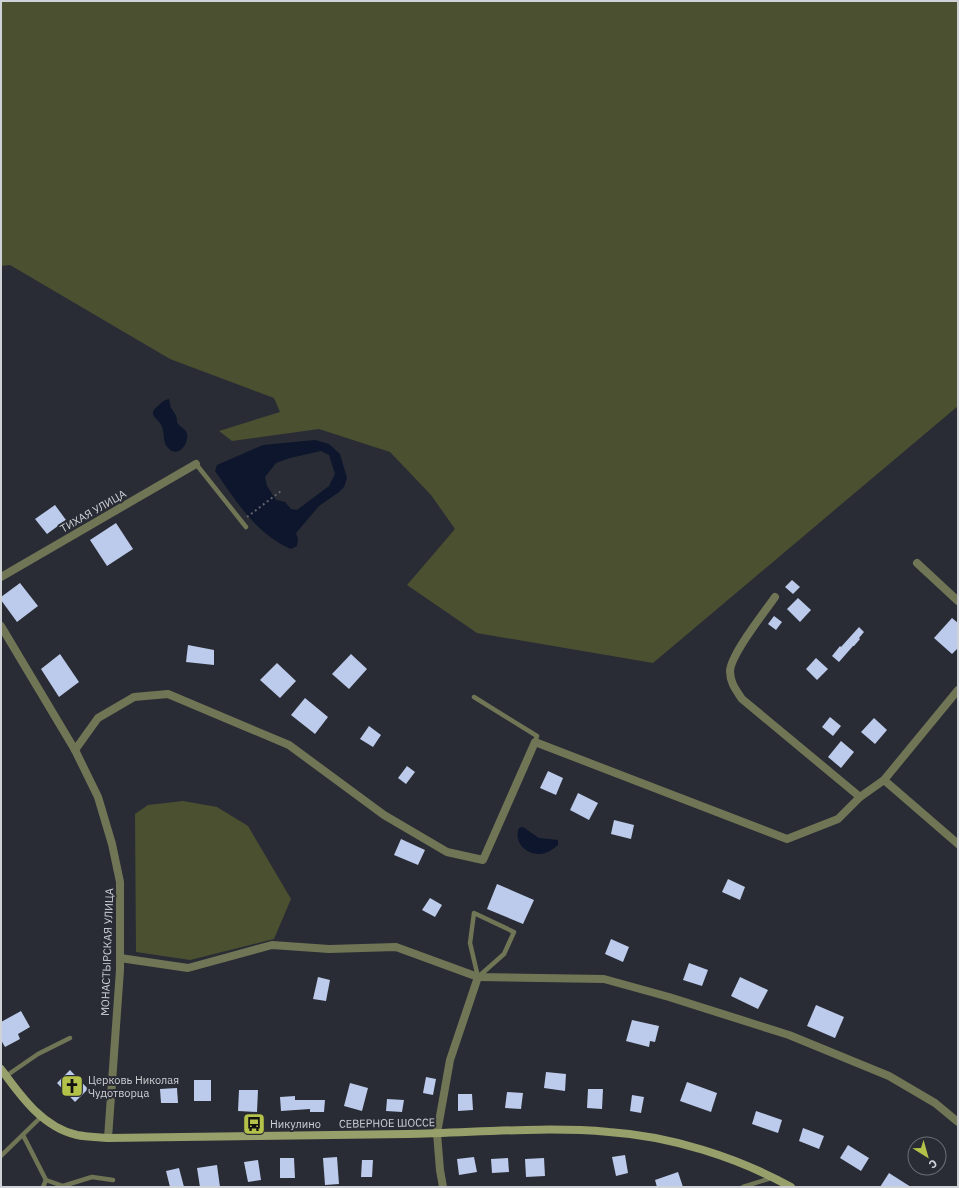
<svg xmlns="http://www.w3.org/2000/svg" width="959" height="1188" font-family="'IBM Plex Sans',sans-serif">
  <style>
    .green { fill: #4b5031 }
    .water { fill: #0d162d; fill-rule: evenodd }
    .building { fill: #bccaeb }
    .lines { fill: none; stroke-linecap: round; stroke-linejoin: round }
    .path { stroke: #60636a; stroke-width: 2; stroke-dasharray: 2 3; stroke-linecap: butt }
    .service { stroke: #707655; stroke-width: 4.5 }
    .minor { stroke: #707655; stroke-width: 8 }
    .secondary { stroke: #979f6a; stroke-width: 8 }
    .labels { text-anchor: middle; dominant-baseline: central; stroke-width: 4; stroke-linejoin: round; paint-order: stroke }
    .street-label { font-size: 11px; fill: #cfd2d7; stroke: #292c34 }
    .poi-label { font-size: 11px; fill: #cfd2d7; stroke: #292c34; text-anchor: start }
  </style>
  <rect width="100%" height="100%" fill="#292c34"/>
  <g class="green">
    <polygon points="1,1 958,1 958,406 653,663 477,633 407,585 455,529 431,495 390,452 319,429 232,441 219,431 280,412 274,398 170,359 10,265 1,266"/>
    <polygon points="183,801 217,807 248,826 291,899 274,939 190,960 136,952 135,814 148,805"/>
  </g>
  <g class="water">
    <path d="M 169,399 C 170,402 170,406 171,408 C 173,411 175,413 176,416 C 177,418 177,420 177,422 C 179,427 186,428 187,434 C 189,443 179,458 169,449 C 162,443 165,434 162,427 C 159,417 145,416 159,405 C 162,402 164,400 169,399 Z"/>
    <path d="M 315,440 L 329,444 L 340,454 L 347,478 L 344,487 L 339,492 L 319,506 L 296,533 L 298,539 L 297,546 L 291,549 C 256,534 236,501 215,471 L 217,465 L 263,445 ZM 321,451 L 329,455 L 335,474 L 329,486 L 297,510 L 291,509 L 285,502 L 276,500 L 267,486 L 265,477 L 276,463 L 290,458 Z"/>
    <path d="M 523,827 L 539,838 L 558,840 L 558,845 C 553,849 548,853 541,854 C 527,855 513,843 519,828 Z"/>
  </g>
  <g class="building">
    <polygon points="55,505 66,520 47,534 35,519"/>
    <polygon points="116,523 133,549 107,566 90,540"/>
    <polygon points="792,580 800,587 793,594 785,587"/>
    <polygon points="20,583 38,606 17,622 1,600 1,597"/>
    <polygon points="798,598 811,610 800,622 787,609"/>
    <polygon points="774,616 782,622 776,630 768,624"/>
    <polygon points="952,618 958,623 958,648 952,654 934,638"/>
    <polygon points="859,627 864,632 859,638 860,639 854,646 853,646 839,662 832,656 840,646 841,647"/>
    <polygon points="188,645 214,650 214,665 186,662"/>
    <polygon points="60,654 79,682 59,697 41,669"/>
    <polygon points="351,654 367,669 349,689 332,674"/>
    <polygon points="816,658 828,669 817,680 806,669"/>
    <polygon points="277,663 296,681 280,698 260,680"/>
    <polygon points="305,698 328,717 315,734 291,715"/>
    <polygon points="830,717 841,726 833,736 822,727"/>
    <polygon points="874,718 887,730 875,744 861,732"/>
    <polygon points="369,726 381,735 373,747 360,739"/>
    <polygon points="841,741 854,752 841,768 828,757"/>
    <polygon points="407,766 415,772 406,784 398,778"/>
    <polygon points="548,771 563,778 556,795 540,788"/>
    <polygon points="578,793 598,803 589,820 570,810"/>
    <polygon points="614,820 634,825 631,839 611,834"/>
    <polygon points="401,839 425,850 418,865 394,855"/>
    <polygon points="728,879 745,887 740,900 722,892"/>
    <polygon points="497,884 534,900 523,924 487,909"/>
    <polygon points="430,898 442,905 435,917 422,910"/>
    <polygon points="611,939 629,947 623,962 605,954"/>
    <polygon points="689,963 708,970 702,986 683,980"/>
    <polygon points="318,977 330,980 326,1001 313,999"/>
    <polygon points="740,977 768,990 758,1009 731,996"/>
    <polygon points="816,1005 844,1017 835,1038 807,1026"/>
    <polygon points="21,1011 30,1027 18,1034 20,1039 5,1047 1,1040 1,1022"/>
    <polygon points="632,1020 659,1026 655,1042 650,1041 649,1047 626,1041"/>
    <polygon points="70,1070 88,1089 75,1102 57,1083"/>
    <polygon points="546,1072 566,1074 565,1091 544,1088"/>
    <polygon points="426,1077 436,1079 433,1095 423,1093"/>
    <rect x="194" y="1080" width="17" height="21"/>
    <polygon points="687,1082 717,1093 711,1112 680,1101"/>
    <polygon points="350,1083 368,1088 362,1111 344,1106"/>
    <polygon points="177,1088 178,1103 161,1103 160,1089"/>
    <polygon points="588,1089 603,1089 602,1109 587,1108"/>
    <polygon points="239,1090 258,1090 257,1112 238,1111"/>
    <polygon points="507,1092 523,1093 521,1109 505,1108"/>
    <polygon points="458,1094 472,1094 473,1110 458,1111"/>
    <polygon points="632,1095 644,1097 641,1113 630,1111"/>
    <polygon points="295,1096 295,1100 325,1100 324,1112 310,1112 310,1109 281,1111 280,1097"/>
    <polygon points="387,1099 404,1100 402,1112 386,1111"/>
    <polygon points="756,1111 782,1120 778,1133 752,1124"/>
    <polygon points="803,1128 824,1136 819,1149 799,1141"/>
    <polygon points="848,1145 869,1158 861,1171 840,1158"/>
    <polygon points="625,1155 628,1173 616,1176 612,1157"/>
    <polygon points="337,1157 339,1184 325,1185 323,1158"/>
    <polygon points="474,1157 477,1172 459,1175 457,1159"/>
    <polygon points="280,1158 294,1158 295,1178 280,1178"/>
    <polygon points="508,1158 509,1172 492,1173 491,1159"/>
    <polygon points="544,1158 545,1176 526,1177 525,1159"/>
    <polygon points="258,1160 261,1180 248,1182 244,1162"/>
    <polygon points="362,1160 373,1160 372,1177 361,1177"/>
    <polygon points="217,1165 220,1187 200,1187 197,1168"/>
    <polygon points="179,1168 184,1187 170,1187 166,1171"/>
    <polygon points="678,1172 683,1187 657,1187 655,1180"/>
    <polygon points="889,1173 911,1187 880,1187"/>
  </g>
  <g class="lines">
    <polyline class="path" points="247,517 281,491"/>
    <g class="service">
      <polyline points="196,464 246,527"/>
      <polyline points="474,697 537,736 535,742"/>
      <polygon points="474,913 514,932 504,954 478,977 470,943"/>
      <polyline points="6,1076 38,1054 70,1038"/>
      <polyline points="23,1135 46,1180 63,1186 92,1177 113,1180"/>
      <polyline points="1,1156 41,1117"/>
      <polyline points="43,1187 46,1180"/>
      <polyline points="743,1187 771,1178"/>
    </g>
    <g class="minor">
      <polyline points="917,563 958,601"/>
      <polyline points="1,577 196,464"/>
      <path d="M 775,597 C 764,613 731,654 730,671 C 730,683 736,690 742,699 L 860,797"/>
      <polyline points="1,626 75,750 98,797 112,844 120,882 120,970 108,1138"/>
      <polyline points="75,750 98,718 134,697 168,694 289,745 384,815 447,852 483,860 535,742 787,839 838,819 860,797 884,780 958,690"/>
      <polyline points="884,780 958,844"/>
      <polyline points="120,958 188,968 272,945 329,949 396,947 478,977 604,979 669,997 789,1035 889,1076 935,1103 958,1122"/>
      <polyline points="443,1187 440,1170 437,1133 450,1060 478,977"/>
    </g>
    <path class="secondary" d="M 1,1069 C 20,1095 42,1127 77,1135 C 87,1137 98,1137 108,1138 C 208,1137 307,1135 407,1134 C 474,1133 542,1126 609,1132 C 670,1136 737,1157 791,1187"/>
  </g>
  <defs>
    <g id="church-square" transform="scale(1.15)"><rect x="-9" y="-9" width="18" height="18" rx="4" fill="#b4c24a" stroke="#292c34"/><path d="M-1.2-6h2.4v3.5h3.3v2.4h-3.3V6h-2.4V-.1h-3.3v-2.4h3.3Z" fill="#111"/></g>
    <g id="bus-square" transform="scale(1.15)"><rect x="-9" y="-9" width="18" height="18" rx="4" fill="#b4c24a" stroke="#292c34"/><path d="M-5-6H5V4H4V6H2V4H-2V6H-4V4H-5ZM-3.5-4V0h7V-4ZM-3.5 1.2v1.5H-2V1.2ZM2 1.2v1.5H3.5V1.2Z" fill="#111"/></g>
  </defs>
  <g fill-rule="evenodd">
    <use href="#church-square" x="72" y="1086"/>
    <use href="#bus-square" x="254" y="1124"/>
  </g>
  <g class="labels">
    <g class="street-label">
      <text transform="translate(93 511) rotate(-30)">ТИХАЯ УЛИЦА</text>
      <text transform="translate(107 952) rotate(-88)">МОНАСТЫРСКАЯ УЛИЦА</text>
      <text transform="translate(387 1123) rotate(-1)">СЕВЕРНОЕ ШОССЕ</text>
    </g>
    <g class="poi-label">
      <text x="88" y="1080">Церковь Николая<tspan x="88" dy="13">Чудотворца</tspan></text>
      <text x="270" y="1124">Никулино</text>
    </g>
  </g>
  <rect width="959" height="1188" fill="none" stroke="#cfd2d7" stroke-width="4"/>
  <g transform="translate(927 1156) rotate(143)"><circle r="19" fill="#292c34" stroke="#6b6e75"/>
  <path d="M0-3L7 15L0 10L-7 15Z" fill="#b4c24a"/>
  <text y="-6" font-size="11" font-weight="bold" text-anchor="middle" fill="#cfd2d7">С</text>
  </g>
</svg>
